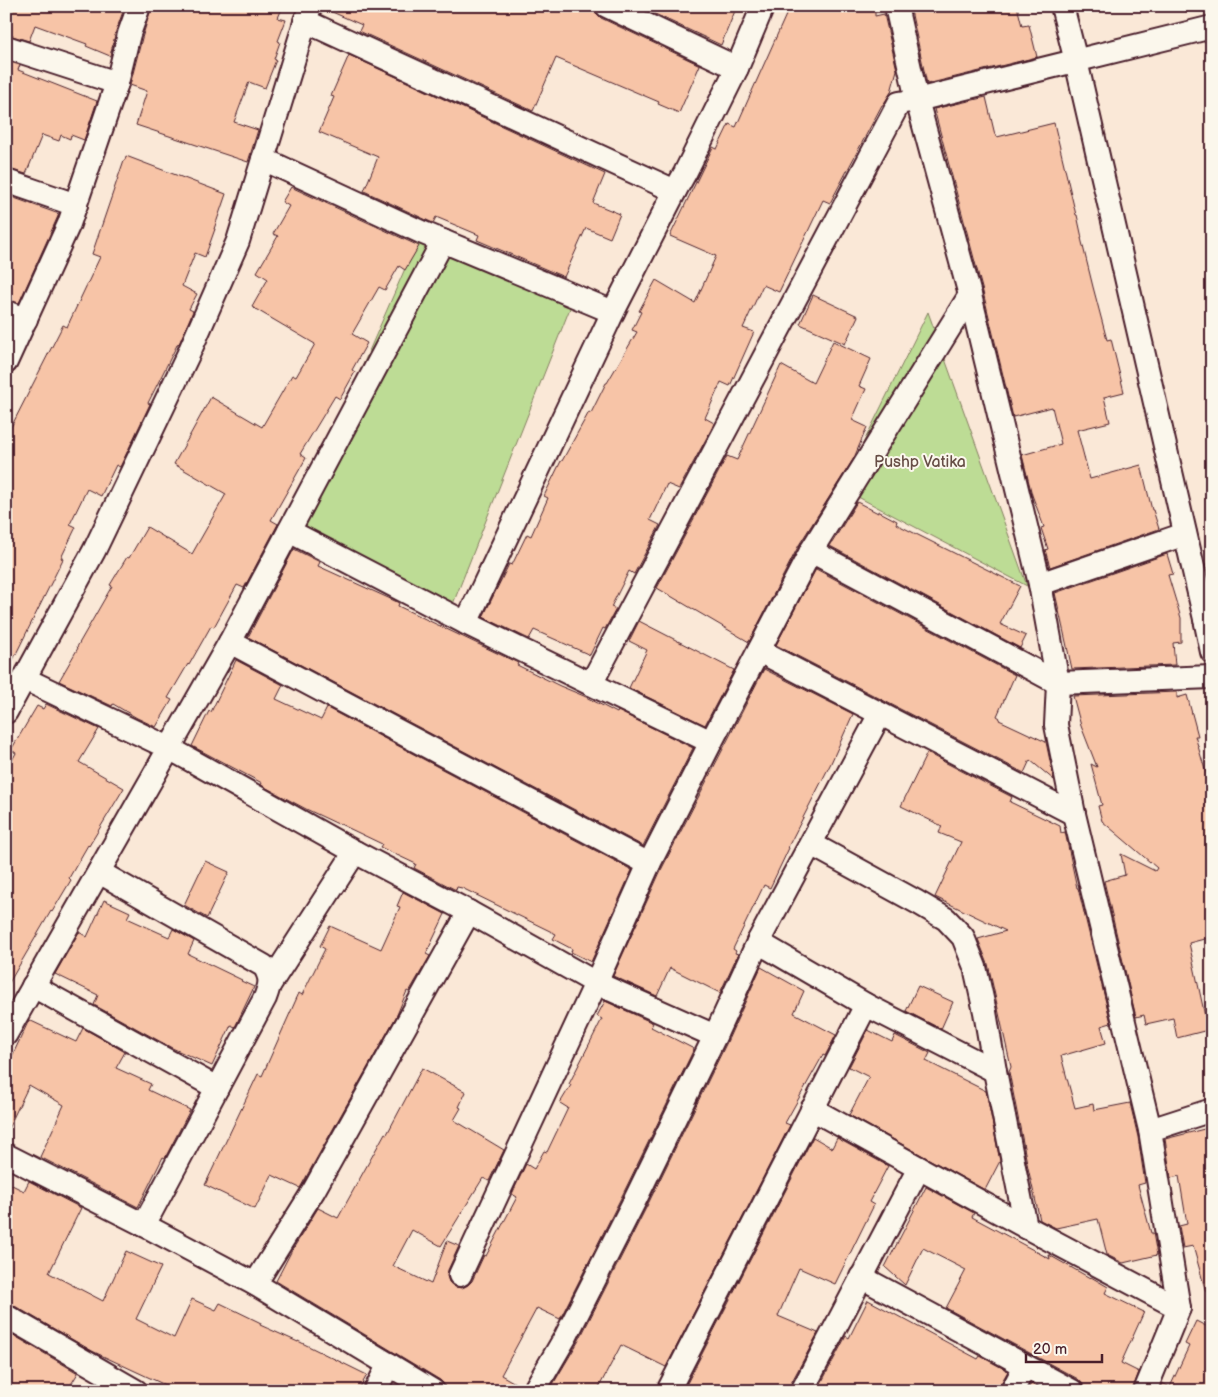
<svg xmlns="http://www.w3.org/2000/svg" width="1218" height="1397" font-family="'Balsamiq Sans',sans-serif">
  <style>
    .green { fill: #bddc95; stroke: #847e60 }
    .building { fill: #f7c4a7; stroke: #4a1f2b }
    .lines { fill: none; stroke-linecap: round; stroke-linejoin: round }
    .minor-casing { stroke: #4a1f2b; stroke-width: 26 }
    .minor { stroke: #fbf7ec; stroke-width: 22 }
    .labels { text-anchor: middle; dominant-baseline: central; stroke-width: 4; stroke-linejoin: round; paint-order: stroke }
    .park-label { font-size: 16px; fill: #674e46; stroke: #fbf7ec }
  </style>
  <rect width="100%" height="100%" fill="#fae8d7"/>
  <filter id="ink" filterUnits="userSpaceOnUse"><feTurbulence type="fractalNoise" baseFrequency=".02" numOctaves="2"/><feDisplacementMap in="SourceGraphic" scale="10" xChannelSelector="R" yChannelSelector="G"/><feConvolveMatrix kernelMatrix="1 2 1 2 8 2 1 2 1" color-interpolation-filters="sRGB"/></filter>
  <g filter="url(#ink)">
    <g class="green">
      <polygon points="421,232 574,298 449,614 290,532"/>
      <polygon points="928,312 1027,586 841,488"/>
    </g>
    <g class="building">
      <polygon points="6,6 125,6 116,31 110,56 86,46 87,44 35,25 29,41 6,34"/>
      <polygon points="152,6 283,6 278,18 286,20 278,41 280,42 274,59 276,60 265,88 249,82 234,122 258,130 248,162 136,125 147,91 130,85 142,38"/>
      <polygon points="323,6 594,6 596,13 601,18 700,65 679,113 658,104 659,102 556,58 533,111 359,31 362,25 323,8"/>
      <polygon points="638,6 737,6 721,45"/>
      <polygon points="790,6 875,6 875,16 884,14 897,70 891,92 883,105 882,105 830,203 823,200 779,292 763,285 743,328 754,332 730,386 721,382 705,418 714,423 712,428 679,489 667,484 650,520 660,525 634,574 629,571 611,607 616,609 605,629 603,628 590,655 534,630 529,639 483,617 509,564 512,565 527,534 531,536 548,498 544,496 561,461 562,461 589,412 591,413 606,383 607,383 637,332 632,330 641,312 639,311 656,280 695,303 716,256 670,236 713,147 717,149 729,124 736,127"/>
      <polygon points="910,6 1017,6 1022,26 1029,25 1037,57 927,84"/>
      <polygon points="349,55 605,174 593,203 620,214 610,238 586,228 564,277 477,240 479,235 436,217 433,223 364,191 378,157 319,132 334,97 331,96"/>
      <polygon points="6,61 20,65 18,70 97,101 84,140 71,135 70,139 61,135 59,141 42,135 26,174 6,168"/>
      <polygon points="986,97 995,135 996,134 997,137 1054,123 1076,215 1077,215 1082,238 1081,238 1093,287 1107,340 1111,339 1124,392 1104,397 1110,422 1077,430 1090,479 1141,465 1152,510 1153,510 1159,529 1050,567 1045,550 1048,549 1041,528 1044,527 1032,495 1022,455 1061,444 1052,407 1013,417 983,292 934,109"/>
      <polygon points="126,156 226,194 214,229 215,229 205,257 195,253 182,286 197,294 189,309 193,311 179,344 178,343 148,403 150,404 120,467 116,465 101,496 87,489 70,524 76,527 61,558 63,559 6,674 6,437 63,325 67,327 100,257 92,254 124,160 125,160"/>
      <polygon points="291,187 419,246 405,270 399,266 385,290 379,287 352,334 367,343 352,370 355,372 340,399 335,396 300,454 306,458 271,520 278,524 244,588 237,585 214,627 211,626 189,665 188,664 168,698 172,700 156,727 137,718 113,704 112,706 59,681 78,648 77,647 112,586 110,585 127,557 129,558 147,527 192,554 226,494 174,464 211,397 262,427 292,375 296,377 315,344 252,307 268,279 257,272 278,236 273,234 289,206 282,202"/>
      <polygon points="6,195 59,214 19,303 6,299"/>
      <polygon points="813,295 858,316 845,344 800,324"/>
      <polygon points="833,341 871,359 859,386 866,389 852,420 867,427 854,458 799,545 749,642 657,588 727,456 737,460 781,365 813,383"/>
      <polygon points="857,502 878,513 878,511 897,521 896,524 1020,586 1000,624 1026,636 1020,648 830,546"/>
      <polygon points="294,549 320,562 318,566 395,601 399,603 398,606 419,616 518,663 517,665 560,686 584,696 617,713 618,711 693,748 643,846 248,637"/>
      <polygon points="1167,554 1173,574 1168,575 1181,618 1181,642 1173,643 1175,665 1072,669 1055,593"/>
      <polygon points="816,569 1015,675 997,716 1000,718 999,720 1046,742 1054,780 1030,760 1024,773 776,645"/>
      <polygon points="639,621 734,670 705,725 629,688 647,650 629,641"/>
      <polygon points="236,660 283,685 276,699 321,720 327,708 632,870 591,962 571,952 572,949 553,939 556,934 462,888 457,887 456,890 414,868 416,864 380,847 382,844 338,823 338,824 306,809 261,785 262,783 192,746 209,711 211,712"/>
      <polygon points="764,669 853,714 831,763 788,847 789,848 770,888 764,885 733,949 736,951 735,953 738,954 720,993 670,968 657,996 613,976 661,870"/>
      <polygon points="1177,692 1177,698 1187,695 1198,736 1195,736 1208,780 1212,779 1212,937 1189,943 1208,1030 1177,1038 1173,1018 1146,1024 1144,1015 1136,1017 1104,881 1125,875 1121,854 1155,871 1157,868 1102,821 1098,806 1102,805 1091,764 1097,767 1081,726 1073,696"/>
      <polygon points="46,704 99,729 79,762 124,788 89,846 88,845 69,878 71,880 52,912 51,911 6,988 6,771 16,753 11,750 37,706 43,709"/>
      <polygon points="927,753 1012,797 1010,802 1060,826 1061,833 1065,832 1077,888 1078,888 1111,1023 1101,1026 1106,1043 1061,1056 1075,1108 1093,1104 1094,1110 1130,1103 1138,1137 1145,1183 1138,1185 1151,1233 1153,1233 1157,1255 1123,1263 1107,1255 1098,1219 1056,1228 1040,1220 1028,1168 1009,1072 1011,1067 988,964 978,939 1006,931 935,897 961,842 939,833 942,826 901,806"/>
      <polygon points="205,861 229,872 207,918 184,905"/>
      <polygon points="403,892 445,914 426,954 430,956 409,992 407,991 396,1017 300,1188 272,1175 255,1209 205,1185 258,1074 262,1076 299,993 302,995 325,949 320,946 330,926 381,949 400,907 397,906"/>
      <polygon points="104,900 130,912 127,918 169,937 173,929 194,941 188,954 242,980 241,981 254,987 235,1027 231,1025 212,1066 172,1048 94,1005 98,995 55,974 79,932 87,937"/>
      <polygon points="761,967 804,991 794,1013 836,1035 825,1056 823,1055 785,1123 790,1125 666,1367 621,1345 597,1391 549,1391 578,1342 647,1206 727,1042"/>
      <polygon points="918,986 953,1002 941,1029 906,1011"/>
      <polygon points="605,1001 653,1023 651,1027 694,1049 623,1194 560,1319 537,1308 501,1375 522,1387 521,1391 446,1391 444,1384 440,1380 276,1281 291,1252 318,1208 338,1218 385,1133 387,1134 422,1068 466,1092 459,1107 461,1108 454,1120 504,1150 489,1181 483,1178 441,1246 412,1230 393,1266 431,1284 447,1241 459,1246 448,1270 447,1276 449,1282 455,1287 462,1288 468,1285 472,1281 484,1255 486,1256 517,1197 512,1194 526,1164 534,1169 544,1151 547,1152 568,1108 560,1103 571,1085 569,1084 602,1019 597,1016"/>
      <polygon points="29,1020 76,1042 83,1028 125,1052 116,1068 151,1084 148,1090 190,1110 165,1158 163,1157 138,1207 40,1157 64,1105 29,1085 6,1133 6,1069"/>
      <polygon points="868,1030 892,1042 895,1035 930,1053 926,1061 986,1091 1000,1161 985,1190 849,1115 869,1077 849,1067"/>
      <polygon points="1212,1127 1212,1291 1206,1292 1193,1246 1183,1248 1179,1226 1187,1224 1179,1176 1171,1178 1165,1139"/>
      <polygon points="813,1137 832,1148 837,1138 888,1166 869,1202 874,1205 835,1284 799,1268 791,1286 778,1316 818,1333 790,1385 789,1391 683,1391"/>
      <polygon points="29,1181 81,1208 49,1273 103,1301 126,1251 161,1267 136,1319 174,1338 192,1299 216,1310 220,1303 261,1323 260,1325 298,1342 298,1341 367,1375 358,1391 178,1391 92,1351 13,1305 6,1303 6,1182 24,1191"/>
      <polygon points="926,1187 974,1213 972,1217 1050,1259 1049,1255 1090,1278 1091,1277 1108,1287 1105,1293 1144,1312 1121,1363 1139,1372 1132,1391 1085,1391 1083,1385 1078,1379 946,1308 966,1270 923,1248 905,1285 885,1267"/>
      <polygon points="868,1300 978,1359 980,1356 1008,1371 1000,1385 999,1391 817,1391 846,1336 849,1338"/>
      <polygon points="1196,1321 1212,1329 1212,1391 1159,1391 1162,1383 1170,1387 1189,1346 1185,1344"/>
      <polygon points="6,1331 78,1373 67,1391 6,1391"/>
      <polygon points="1031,1384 1044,1391 1027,1391"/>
    </g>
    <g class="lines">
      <g class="minor-casing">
        <g id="minor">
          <polyline points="607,6 737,68 763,6"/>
          <polyline points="896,6 917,100 970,295 1040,584 1058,683 1056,725 1074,814 1150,1130"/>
          <polyline points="1062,6 1076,61 1205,619"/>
          <polyline points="305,21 675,191"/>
          <polyline points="6,47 117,83"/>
          <polyline points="263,159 421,232 613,312 675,191 685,173 737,68"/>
          <polyline points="6,181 76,205"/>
          <polyline points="6,312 26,319"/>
          <polyline points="6,362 69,224 117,83 129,34 139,6"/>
          <polyline points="289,531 466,623 591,684 899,103 917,100 1212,27"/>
          <polyline points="811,551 1058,683 1212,677"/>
          <polyline points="1040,584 1185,534"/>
          <polyline points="1212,621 1205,619 1212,652"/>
          <polyline points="466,623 613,312"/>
          <polyline points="230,642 443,241"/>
          <polyline points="759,651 1074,814"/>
          <polyline points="25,679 169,748 355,852 469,912 596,983 715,1036"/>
          <polyline points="591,684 711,742 811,551 970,295"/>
          <polyline points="6,712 94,551 188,355 238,241 310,6"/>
          <polyline points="811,844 917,902 946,919 963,937 975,967 985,1012 995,1071 1026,1227"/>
          <path d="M 99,872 L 264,966 C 272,979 270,985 265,998 L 144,1225"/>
          <polyline points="758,942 866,1005 995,1071"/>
          <polyline points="270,984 355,852"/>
          <polyline points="33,986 217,1088"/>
          <polyline points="6,1034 230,642 649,864"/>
          <polyline points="812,1109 1026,1227 1179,1308"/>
          <polyline points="6,1155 144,1225 255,1284 433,1391"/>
          <polyline points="460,1275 596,983 649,864 711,742"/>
          <polyline points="861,1277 1072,1391"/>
          <polyline points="255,1284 314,1190 469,912"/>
          <polyline points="6,1316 136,1391"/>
          <polyline points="375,1391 389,1364"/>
          <polyline points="534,1391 566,1336 635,1200 715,1036 758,942 880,714"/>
          <polyline points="668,1391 866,1005"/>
          <polyline points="802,1391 919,1168"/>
          <polyline points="1012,1391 1025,1366"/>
          <polyline points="1145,1391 1179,1308 1150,1130 1212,1110"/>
        </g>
      </g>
      <use href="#minor" class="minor"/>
    </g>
  </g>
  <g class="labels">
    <g class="park-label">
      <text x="920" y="462">Pushp Vatika</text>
    </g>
  </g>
  <rect width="1218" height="1397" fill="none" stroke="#fbf7ec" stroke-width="25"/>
  <rect x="12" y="12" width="1193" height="1372" fill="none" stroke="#4a1f2b" stroke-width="2" filter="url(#ink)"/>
  <path d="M1026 1354v8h76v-8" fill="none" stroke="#4a1f2b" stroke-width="2.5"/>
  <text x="1033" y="1354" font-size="15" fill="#4a1f2b" stroke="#fbf7ec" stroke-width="4" paint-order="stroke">20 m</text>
</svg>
